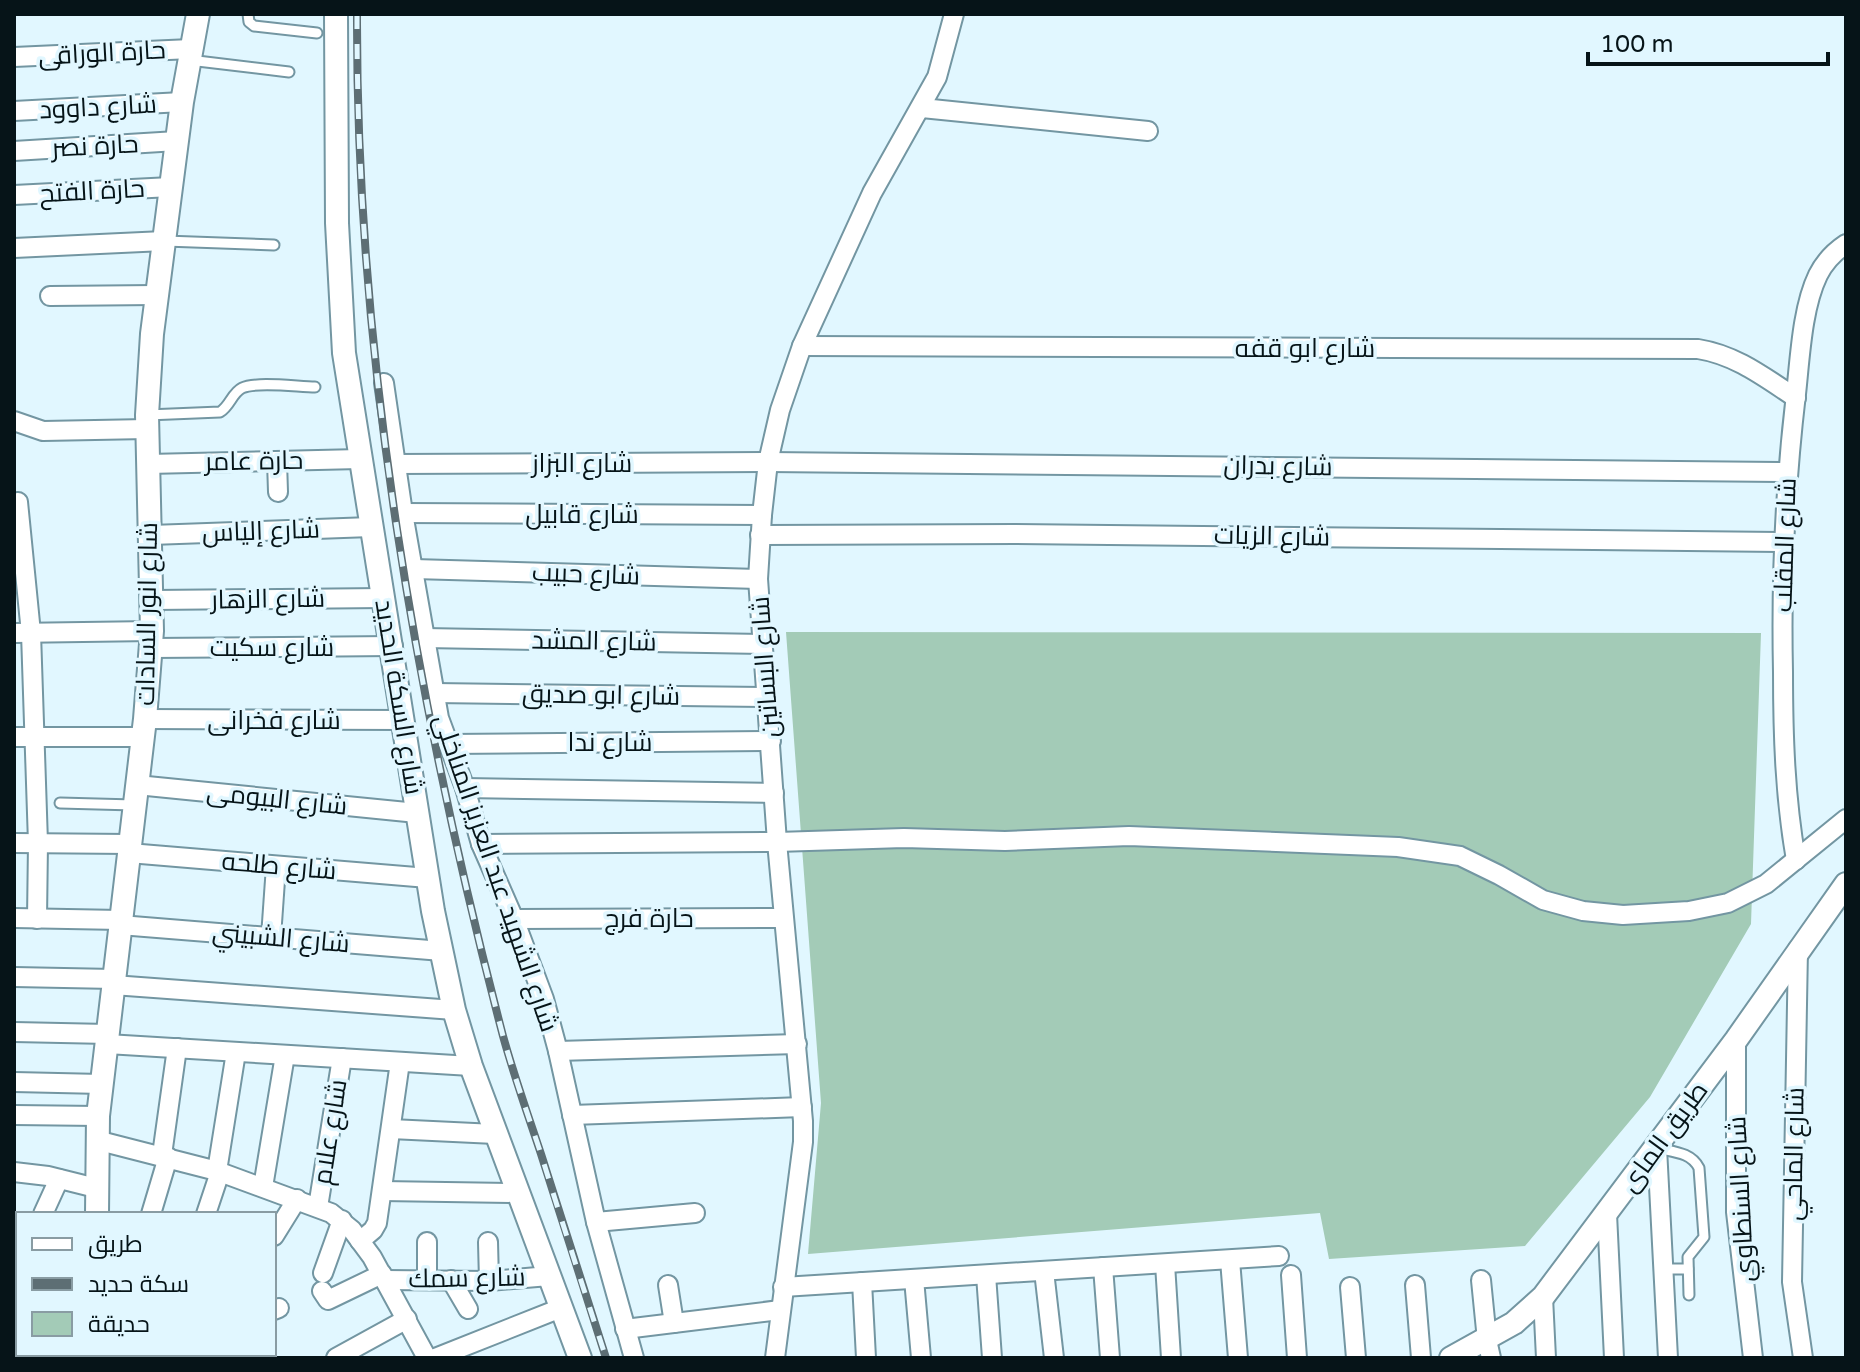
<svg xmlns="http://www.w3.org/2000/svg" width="1860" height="1372" font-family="'Varela Round',Cairo,sans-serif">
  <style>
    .green { fill: #a3cbb7 }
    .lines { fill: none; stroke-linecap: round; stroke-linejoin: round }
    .service-casing { stroke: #7396a2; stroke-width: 13 }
    .minor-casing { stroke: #7396a2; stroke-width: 22 }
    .tertiary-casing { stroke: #7396a2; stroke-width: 26 }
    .service { stroke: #fff; stroke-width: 9 }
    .minor { stroke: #fff; stroke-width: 18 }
    .tertiary { stroke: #fff; stroke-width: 22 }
    .rail-casing { stroke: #5d6e74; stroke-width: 8 }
    .rail { stroke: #e1f7ff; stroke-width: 5; stroke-dasharray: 15; stroke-linecap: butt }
    .labels { text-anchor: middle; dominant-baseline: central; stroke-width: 7; stroke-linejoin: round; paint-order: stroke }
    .street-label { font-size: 26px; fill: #061418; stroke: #e1f7ff }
  </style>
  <rect width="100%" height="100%" fill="#e1f7ff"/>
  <polygon class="green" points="786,632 1761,633 1751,924 1650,1097 1525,1246 1329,1259 1320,1213 808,1254 821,1103"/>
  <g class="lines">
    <g class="service-casing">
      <g id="service">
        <polyline points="248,14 249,22 254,26 317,33"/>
        <polyline points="189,60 289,72"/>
        <polyline points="165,241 274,245"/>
        <path d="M 147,415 L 220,412 C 230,406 232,393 242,388 C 256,381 299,387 315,387"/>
        <polyline points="60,803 134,805"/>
        <path d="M 1657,1148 C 1673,1152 1691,1152 1699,1168 L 1704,1237 L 1688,1257 L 1689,1295"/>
        <polyline points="1663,1269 1688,1269"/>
      </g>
    </g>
    <g class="minor-casing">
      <g id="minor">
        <polyline points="14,57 191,49"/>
        <polyline points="922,108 1148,131"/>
        <polyline points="14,111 182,102"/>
        <polyline points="14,151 177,141"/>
        <polyline points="14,195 171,187"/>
        <polyline points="14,248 164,241"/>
        <polyline points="50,296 156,295"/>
        <path d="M 802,346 L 1698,349 C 1736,355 1764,377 1796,398"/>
        <polyline points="384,383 403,513 439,718 465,788 481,844 514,919 544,999 558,1051 596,1222 634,1358"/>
        <polyline points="14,421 43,431 147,429"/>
        <polyline points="277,461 278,492"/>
        <polyline points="148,464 360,459"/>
        <polyline points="395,464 768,462 1787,472"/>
        <polyline points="18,502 31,633 38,843 37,919"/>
        <polyline points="403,513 762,515"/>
        <polyline points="151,535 371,527"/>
        <polyline points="760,535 1015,534 1783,542"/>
        <polyline points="414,569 758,579"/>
        <polyline points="153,600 384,598"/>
        <polyline points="14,633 152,631"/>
        <polyline points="424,638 763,644"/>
        <polyline points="151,648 393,646"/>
        <polyline points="434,693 767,697"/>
        <polyline points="145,719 404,720"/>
        <polyline points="14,737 143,737"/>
        <polyline points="449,744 771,741"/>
        <polyline points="137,785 417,813"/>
        <polyline points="465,788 774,793"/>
        <polyline points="14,843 130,844"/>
        <polyline points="481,844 777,842 904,838 1005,841 1129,836 1398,847 1460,856 1499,875 1543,900 1583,911 1623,915 1689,911 1728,903 1766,884 1846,819"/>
        <polyline points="129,853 428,878"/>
        <path d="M 1796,860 C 1785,797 1783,736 1783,672 C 1781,579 1785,487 1796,394 C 1800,358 1802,308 1818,275 C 1824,263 1834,252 1846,244"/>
        <polyline points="14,918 121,920"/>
        <polyline points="514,919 783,918"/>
        <polyline points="120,925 442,951"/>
        <polyline points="271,937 276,866"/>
        <polyline points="1798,949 1792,1282 1803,1358"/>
        <polyline points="14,977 114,979"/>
        <polyline points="113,985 454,1010"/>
        <polyline points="14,1032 108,1034"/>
        <polyline points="1736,1040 1736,1212 1753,1358"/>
        <polyline points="107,1044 471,1066"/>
        <polyline points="558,1051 797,1044"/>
        <polyline points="14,1082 102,1084"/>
        <polyline points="14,1115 98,1116"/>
        <polyline points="572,1115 802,1107"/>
        <polyline points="391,1129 495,1134"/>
        <polyline points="96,1140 217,1171 331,1213 352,1230 372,1257 427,1358"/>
        <polyline points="1657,1148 1668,1358"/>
        <polyline points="162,1155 177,1048"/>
        <polyline points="217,1171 236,1052"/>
        <polyline points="14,1172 48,1176 96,1188"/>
        <polyline points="263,1187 285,1055"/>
        <polyline points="382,1191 518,1193"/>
        <polyline points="318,1207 342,1058"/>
        <polyline points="43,1214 59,1179"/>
        <polyline points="151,1214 168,1157"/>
        <polyline points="206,1214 220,1172"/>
        <polyline points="1607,1214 1614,1358"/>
        <polyline points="596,1222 695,1213"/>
        <polyline points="274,1236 297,1199"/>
        <polyline points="360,1241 373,1230 377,1223 400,1062"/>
        <polyline points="488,1242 489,1281"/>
        <polyline points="1230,1260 1238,1358"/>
        <polyline points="1165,1264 1171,1358"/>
        <polyline points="1103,1267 1110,1358"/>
        <polyline points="1044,1271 1054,1358"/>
        <polyline points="323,1273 342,1220"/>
        <polyline points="986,1275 992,1358"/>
        <polyline points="1291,1275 1297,1358"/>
        <polyline points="914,1279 921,1358"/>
        <polyline points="385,1280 489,1281 549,1276"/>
        <polyline points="427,1280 427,1242"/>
        <polyline points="451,1280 468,1309"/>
        <polyline points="1481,1280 1487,1340 1491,1358"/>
        <polyline points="14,1282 18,1272"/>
        <polyline points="862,1282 866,1358"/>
        <polyline points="668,1285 674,1323"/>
        <polyline points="1415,1285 1421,1358"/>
        <polyline points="783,1287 1279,1256"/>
        <polyline points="1350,1287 1356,1358"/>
        <polyline points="322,1291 328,1300 382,1274"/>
        <polyline points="1543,1297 1546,1358"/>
        <polyline points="274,1310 279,1308"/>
        <polyline points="625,1329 780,1310"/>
        <polyline points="140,1354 158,1358"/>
        <polyline points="98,1355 134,1354"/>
        <polyline points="187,1358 190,1354"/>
        <polyline points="336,1358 407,1319"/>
        <polyline points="435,1358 561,1308"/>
        <polyline points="775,1358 803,1142 803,1121 777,842 758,579 762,515 768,462 780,410 802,346 872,193 937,77 954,14"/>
      </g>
    </g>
    <g class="tertiary-casing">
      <g id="tertiary">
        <polyline points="336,14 337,223 344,353 433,911 454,1010 471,1066 580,1358"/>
        <polyline points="97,1214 98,1116 145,719 152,631 147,415 152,334 182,102 198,14"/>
        <polyline points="98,1354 98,1358"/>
        <polyline points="1451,1358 1514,1323 1543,1297 1736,1040 1846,884"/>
      </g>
    </g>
    <use href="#service" class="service"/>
    <use href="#minor" class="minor"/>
    <use href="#tertiary" class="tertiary"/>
    <g class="rail-casing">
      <path id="rail" d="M 357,14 C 356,359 416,703 503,1036 C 514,1076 528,1115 541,1154 C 562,1222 584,1290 606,1358"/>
    </g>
    <use href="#rail" class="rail"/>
  </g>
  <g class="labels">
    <g class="street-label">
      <text transform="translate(102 53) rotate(-3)">حارة الوراقى</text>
      <text transform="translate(98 107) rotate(-3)">شارع داوود</text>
      <text transform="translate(95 146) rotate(-3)">حارة نصر</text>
      <text transform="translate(92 191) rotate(-3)">حارة الفتح</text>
      <text x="1305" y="348">شارع ابو قفه</text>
      <text transform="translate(254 461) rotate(-1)">حارة عامر</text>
      <text x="582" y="463">شارع البزاز</text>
      <text transform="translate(1278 466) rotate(1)">شارع بدران</text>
      <text x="582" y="514">شارع قابيل</text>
      <text transform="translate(261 531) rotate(-2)">شارع إلياس</text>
      <text transform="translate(1272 536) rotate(1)">شارع الزيات</text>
      <text transform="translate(1785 545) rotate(-88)">شارع المقلب</text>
      <text transform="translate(586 574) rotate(2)">شارع حبيب</text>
      <text transform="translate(268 599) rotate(-1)">شارع الزهار</text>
      <text transform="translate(147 614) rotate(-89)">شارع انور السادات</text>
      <text transform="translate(594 641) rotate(1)">شارع المشد</text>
      <text x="272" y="647">شارع سكيت</text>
      <text transform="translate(765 667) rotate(-94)">شارع البساتين</text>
      <text transform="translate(601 695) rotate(1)">شارع ابو صديق</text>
      <text transform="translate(399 697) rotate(81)">شارع السكة الحديد</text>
      <text x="274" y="720">شارع فخرانى</text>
      <text x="610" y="742">شارع ندا</text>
      <text transform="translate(277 799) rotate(6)">شارع البيومى</text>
      <text transform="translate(279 866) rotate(5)">شارع طلحه</text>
      <text transform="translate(496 873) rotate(71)">شارع الشهيد عبد العزيز المناخلي</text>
      <text x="649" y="918">حارة فرج</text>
      <text transform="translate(281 938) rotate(5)">شارع الشبيني</text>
      <text transform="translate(330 1132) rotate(-81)">شارع علام</text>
      <text transform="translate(1664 1137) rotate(-54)">طريق الماى</text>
      <text transform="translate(1794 1154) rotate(-89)">شارع الماحي</text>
      <text transform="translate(1741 1199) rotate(-93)">شارع السنطاوي</text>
      <text transform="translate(467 1278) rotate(-1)">شارع سمك</text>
    </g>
  </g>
  <rect width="1860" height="1372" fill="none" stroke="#061418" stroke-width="32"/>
  <rect x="16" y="1212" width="260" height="144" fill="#e1f7ff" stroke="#899ca3" stroke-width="2"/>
  <rect x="32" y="1238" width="40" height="12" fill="#ffffff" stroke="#899ca3" stroke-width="2"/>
  <text x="88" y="1252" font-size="24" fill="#061418">طريق</text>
  <rect x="32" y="1278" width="40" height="12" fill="#5d6e74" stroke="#899ca3" stroke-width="2"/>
  <text x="88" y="1292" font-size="24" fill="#061418">سكة حديد</text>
  <rect x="32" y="1312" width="40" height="24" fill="#a3cbb7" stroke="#899ca3" stroke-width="2"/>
  <text x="88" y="1332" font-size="24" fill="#061418">حديقة</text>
  <path d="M1588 52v12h240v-12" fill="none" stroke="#061418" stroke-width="4"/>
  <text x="1600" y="52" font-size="24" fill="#061418" stroke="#e1f7ff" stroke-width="6" paint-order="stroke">100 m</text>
</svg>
